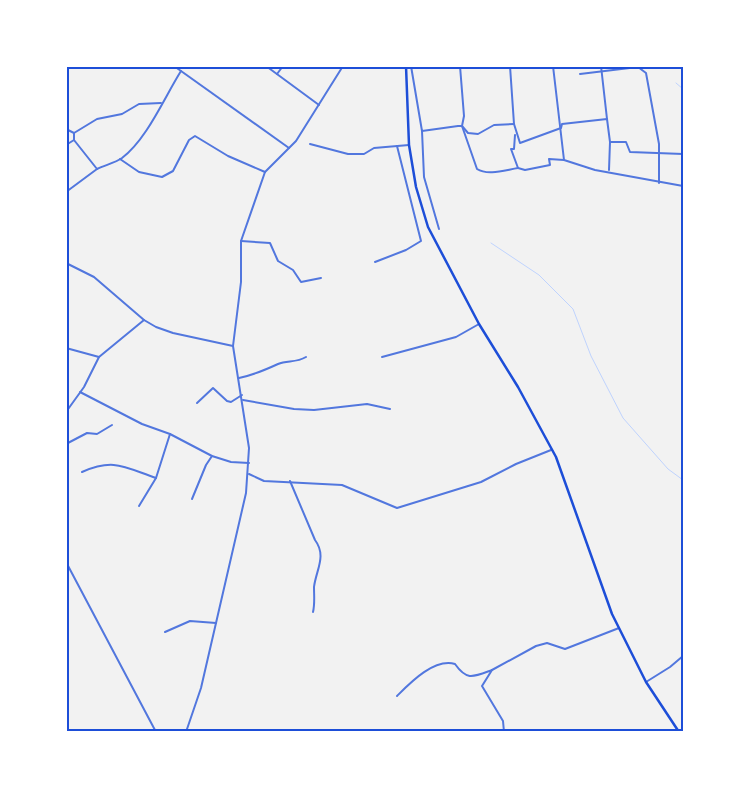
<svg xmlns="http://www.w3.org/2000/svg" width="749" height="798" font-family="Lato,sans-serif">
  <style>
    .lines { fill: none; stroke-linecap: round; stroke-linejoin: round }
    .stream { stroke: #bfd3fe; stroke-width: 1 }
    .minor { stroke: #5277de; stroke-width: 2 }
    .secondary { stroke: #1d4ed8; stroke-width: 2.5 }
    .neatline { fill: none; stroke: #1d4ed8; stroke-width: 2 }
  </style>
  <rect width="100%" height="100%" fill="#f2f2f2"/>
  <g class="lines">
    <g class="stream">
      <polyline points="676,83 683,89"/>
      <polyline points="491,243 539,275 573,309 591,356 623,418 668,469 683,480"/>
    </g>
    <g class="minor">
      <polyline points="174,66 289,148"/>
      <polyline points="266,66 319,105"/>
      <polyline points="411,66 422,131 458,126 462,126 468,133 478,134 494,125 514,124"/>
      <path d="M 460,66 L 464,116 L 462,126 L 477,169 C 488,176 505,170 518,168"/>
      <polyline points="510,66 514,124 520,143 561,128 562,124 607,119 610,142 626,142 630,152 683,154"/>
      <polyline points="553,66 564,160"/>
      <polyline points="601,66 607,119"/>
      <polyline points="66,70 72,66"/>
      <polyline points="277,74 283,66"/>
      <polyline points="580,74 638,67 646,73 659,144 659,183"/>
      <polyline points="66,129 74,133 74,140 97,169 66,192"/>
      <polyline points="422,131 424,177 439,229"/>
      <polyline points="74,133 97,119 122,114 139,104 161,103"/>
      <polyline points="515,135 514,149 511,149 518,168 525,170 550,165 549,159 564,160 595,170 683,186"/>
      <polyline points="310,144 348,154 364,154 374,148 409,145"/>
      <polyline points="66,145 74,140"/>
      <polyline points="120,159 139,172 162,177 173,171 189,140 195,136 228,156 265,172"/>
      <path d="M 97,169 C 105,165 115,163 122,158 C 147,139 164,98 181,71"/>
      <polyline points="609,170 610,142"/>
      <polyline points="241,241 270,243 278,261 293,270 301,282 321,278"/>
      <polyline points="375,262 406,250 421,241 397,146"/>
      <polyline points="66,263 94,277 144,320 156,327 173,333 233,346"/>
      <polyline points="66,348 99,357"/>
      <polyline points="382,357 456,337 479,324"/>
      <path d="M 239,378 C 254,375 265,370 278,364 C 287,360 296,363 306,357"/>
      <polyline points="80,392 142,424 170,434 212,456 231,462 249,463"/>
      <polyline points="243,400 294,409 314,410 367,404 390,409"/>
      <polyline points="197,403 213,388 227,401 231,402 242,395"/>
      <polyline points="66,412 84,387 99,357 144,320"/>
      <polyline points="66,444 87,433 97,434 112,425"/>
      <path d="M 82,472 C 114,458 124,467 156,478"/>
      <polyline points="249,474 264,481 342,485 397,508 481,482 516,464 551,450"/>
      <path d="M 290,481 L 315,540 C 327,556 316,570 314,587 C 314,596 315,604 313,612"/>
      <polyline points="192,499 206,465 212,456"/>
      <polyline points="139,506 156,478 170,434"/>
      <polyline points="66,562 156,732"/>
      <polyline points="165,632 190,621 216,623"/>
      <polyline points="646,682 670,667 683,656"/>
      <path d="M 397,696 C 410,683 434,658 455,664 C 467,681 473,677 492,670"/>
      <polyline points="186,732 201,688 246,493 249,448 233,346 241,282 241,241 265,172 296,141 343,66"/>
      <polyline points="504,732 503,721 482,686 492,670 536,646 547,643 565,649 619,628"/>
    </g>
    <polyline class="secondary" points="406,66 409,145 416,187 428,227 479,324 518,387 556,457 612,614 646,682 679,732"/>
  </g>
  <rect width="749" height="798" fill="none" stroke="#ffffff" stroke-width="135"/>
  <rect x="68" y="68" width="614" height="662" class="neatline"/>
</svg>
